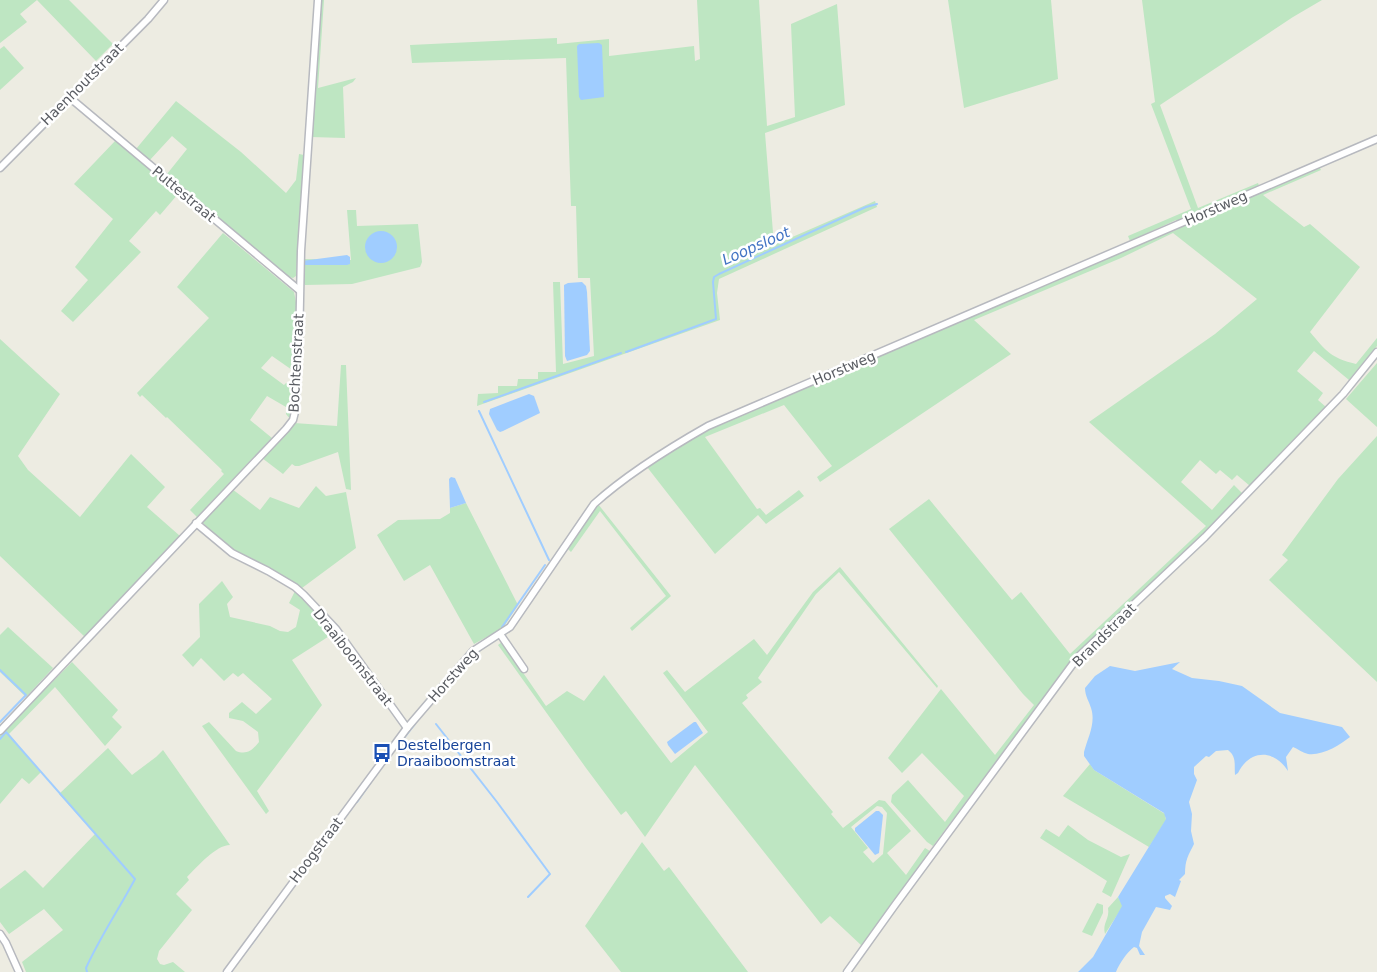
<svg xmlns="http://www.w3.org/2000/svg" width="1377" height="972" font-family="'DejaVu Sans',sans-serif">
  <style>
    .green { fill: #bee6c2; fill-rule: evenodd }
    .water { fill: #a0cdff }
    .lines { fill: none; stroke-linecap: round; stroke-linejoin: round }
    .stream { stroke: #a0cdff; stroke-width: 2 }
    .minor-casing { stroke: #b7b9bf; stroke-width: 9 }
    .minor { stroke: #fff; stroke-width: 6 }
    .labels { text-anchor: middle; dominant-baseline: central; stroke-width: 5; stroke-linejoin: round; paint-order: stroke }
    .street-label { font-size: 14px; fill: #5a5d63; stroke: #fff }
    .transit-label { font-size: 14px; fill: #164399; stroke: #fff; text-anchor: start }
    .water-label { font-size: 15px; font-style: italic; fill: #4274c4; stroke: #fff }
  </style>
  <rect width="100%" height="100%" fill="#edece2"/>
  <g class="green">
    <polygon points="0,0 69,0 113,44 96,61 37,0 20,14 27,22 0,43"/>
    <polygon points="320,0 324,0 318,88 356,78 353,82 343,87 345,138 311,137"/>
    <polygon points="697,0 759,0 767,126 795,117 791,24 837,4 845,105 765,133 774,245 875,201 877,207 719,279 717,293 720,320 477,406 478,394 498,393 498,386 517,386 518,379 538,379 538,372 556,372 553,282 560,282 563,364 594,356 590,278 578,278 576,206 571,206 566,58 412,63 410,45 557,38 557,44 609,39 609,56 694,46 695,61 700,59"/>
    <polygon points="948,0 1051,0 1058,79 964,108"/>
    <path d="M 1142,0 L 1322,0 L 1293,17 L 1160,105 L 1198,208 L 1258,183 L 1261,190 L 1319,166 L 1321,170 L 1263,195 L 1304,227 L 1310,224 L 1360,267 L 1310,332 C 1326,351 1331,358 1356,364 L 1377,338 L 1377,346 L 1349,380 L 1314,351 L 1297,371 L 1323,393 L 1318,400 L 1326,407 L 1250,486 L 1237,475 L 1232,480 L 1220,470 L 1216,474 L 1200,460 L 1181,482 L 1212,510 L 1234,485 L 1243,494 L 1209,529 L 1074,657 L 933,846 L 927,842 L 891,802 L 892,795 L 908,780 L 945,822 L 964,796 L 922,753 L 902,773 L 888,758 L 941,689 L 995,755 L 1034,705 L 1023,694 L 889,529 L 929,499 L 1012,600 L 1021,592 L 1070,654 L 1206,526 L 1089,422 L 1215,334 L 1257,299 L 1173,233 L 1121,258 L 974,320 L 1011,354 L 820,482 L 817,477 L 832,466 L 784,405 L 705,437 L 757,509 L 760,508 L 766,515 L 799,490 L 804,496 L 766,524 L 758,515 L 715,554 L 647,467 L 688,439 L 703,432 L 1179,225 L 1176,220 L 1130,241 L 1128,236 L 1191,209 L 1151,104 L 1155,102 Z"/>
    <polygon points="4,46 24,68 0,90 0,49"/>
    <polygon points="176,101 241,152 286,193 296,180 299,154 304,155 296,276 293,278 286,276 167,174 187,149 172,136 149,161 136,149"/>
    <polygon points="116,140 178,194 160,215 156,211 129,241 141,252 73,322 61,311 88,280 75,267 113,219 74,184"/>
    <polygon points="347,210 356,210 357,226 418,224 422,262 420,267 352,284 305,285 302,281 302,259 351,260"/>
    <polygon points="223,233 294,292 296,302 295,372 272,356 261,368 284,385 286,383 294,387 293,414 290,419 286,414 286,407 267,396 250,420 272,438 197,517 190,510 224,474 221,471 222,470 167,417 166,418 142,395 140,397 137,393 209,318 177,287"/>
    <polygon points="0,339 60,394 18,456 28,470 80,517 131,454 165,487 147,507 180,536 85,637 0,556"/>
    <polygon points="1377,363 1377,427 1346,399"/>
    <polygon points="341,365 346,365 351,490 346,489 338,452 299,466 295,466 292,464 283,474 262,458 294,423 337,426"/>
    <polygon points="1377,436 1377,682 1269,580 1288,560 1282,555 1338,479"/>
    <polygon points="316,486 326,496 346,492 356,548 302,588 233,551 203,523 203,518 232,489 260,510 270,497 299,508"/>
    <polygon points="466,503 518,605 503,628 474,644 430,565 404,581 377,535 398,520 440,519 450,513 450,508"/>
    <polygon points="598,504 671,596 632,631 630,628 666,596 600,511 571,552 568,549"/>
    <path d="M 840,567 L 938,686 L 937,688 L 839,572 L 816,594 L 758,678 L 762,682 L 746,695 L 748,698 L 742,703 L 833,812 L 831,814 L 843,828 L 879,800 L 885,801 L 911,831 L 887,853 L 906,875 L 925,848 L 930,851 L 862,946 L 830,916 L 821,924 L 695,765 L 645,837 L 626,811 L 621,815 L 586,768 L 498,645 L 502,642 L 546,706 L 567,691 L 584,701 L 604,675 L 671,763 L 708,732 L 663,673 L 667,670 L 685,692 L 754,639 L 767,655 L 813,592 ZM 877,806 L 882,807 L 887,813 L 883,854 L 873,863 L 863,852 L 868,848 L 851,827 Z"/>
    <path d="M 222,581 L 233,597 L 227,604 L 230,617 L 270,626 L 280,631 L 288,632 L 296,627 L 300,610 L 289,603 L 295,591 L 334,633 L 292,660 L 322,705 L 257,791 L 269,811 L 266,814 L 202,726 L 209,722 L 236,751 C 246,755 252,751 259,742 L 258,732 L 243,721 L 229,718 L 229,713 L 242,702 L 256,714 L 272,699 L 243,673 L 238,677 L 233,673 L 224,681 L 201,658 L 193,667 L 182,655 L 200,637 L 199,604 Z"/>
    <polygon points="8,627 53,668 26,697 0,672 0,635"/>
    <polygon points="72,662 118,710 112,717 122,727 105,746 55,687 9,734 41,772 29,784 22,778 0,804 0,735"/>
    <path d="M 108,748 L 132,775 L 156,757 L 163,750 L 230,845 C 216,845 197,867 187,877 L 189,880 L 176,894 L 192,910 L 159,951 L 157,959 L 160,964 L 164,965 L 173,962 L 185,972 L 26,972 L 22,962 L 63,930 L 44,909 L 9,934 L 0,922 L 0,889 L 25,870 L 43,888 L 95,834 L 59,794 Z"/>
    <polygon points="1090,764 1094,770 1165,814 1166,820 1149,847 1063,796"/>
    <polygon points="1068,825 1088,840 1121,857 1130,854 1111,897 1102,892 1107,881 1040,838 1046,829 1059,837"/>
    <polygon points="642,842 664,871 669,867 748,972 621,972 585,926"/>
    <path d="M 1118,897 L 1123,906 L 1105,934 C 1102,923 1110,919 1108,908 Z"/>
    <polygon points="1097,903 1103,905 1103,913 1092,936 1082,932"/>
  </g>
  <g class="water">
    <polygon points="599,43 602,45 604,97 581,100 579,97 577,46 579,44"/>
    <circle cx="381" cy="247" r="16"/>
    <polygon points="347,255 350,257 350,264 347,265 302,265 302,261"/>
    <polygon points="582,282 586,286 587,292 590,351 587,355 567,361 565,356 564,285 568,283"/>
    <polygon points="529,394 534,396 540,413 503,431 500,432 497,430 489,414 490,409"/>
    <polygon points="451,477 455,478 466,503 450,508 449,479"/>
    <path d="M 1180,662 L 1172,669 L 1192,678 L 1219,681 L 1242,686 L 1280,713 L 1342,727 L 1350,737 C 1340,745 1322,756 1308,754 C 1303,753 1298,749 1293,747 L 1286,757 L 1288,771 C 1274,749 1250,749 1238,773 L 1235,775 C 1234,764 1237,757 1228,750 L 1216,751 L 1209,757 L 1206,756 L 1194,767 L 1194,774 L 1197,780 L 1189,802 L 1192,814 L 1191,831 L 1194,844 C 1188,856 1185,860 1185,874 L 1179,880 L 1181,881 L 1175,897 L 1170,894 L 1165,896 L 1165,898 L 1172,906 L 1170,910 L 1156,907 L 1142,932 L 1139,946 L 1145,955 L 1140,955 L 1137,948 L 1134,947 C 1127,952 1119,964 1116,972 L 1078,972 L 1093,957 L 1122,906 L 1118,897 L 1166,819 L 1164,813 L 1094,770 L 1084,756 L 1084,752 C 1088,737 1096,723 1091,708 C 1089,701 1085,696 1085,688 L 1095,676 L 1110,666 L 1135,671 Z"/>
    <polygon points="694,722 696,722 703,733 675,754 668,745 667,742"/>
    <polygon points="876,811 879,811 883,815 879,853 875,855 855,831 855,828"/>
  </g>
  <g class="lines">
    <g class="stream">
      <polyline points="626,352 716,319 713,282 714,277 719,274 866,207 877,204"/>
      <polyline points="484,402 621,353"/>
      <polyline points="479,411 549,560"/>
      <polyline points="502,627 545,565"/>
      <polyline points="0,670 26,695 0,722"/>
      <polyline points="455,677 480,650"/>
      <polyline points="436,724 497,802 550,874 528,897"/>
      <polyline points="404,738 415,724"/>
      <path d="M 0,739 L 6,732 L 135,879 C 119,909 100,937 86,968 L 87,972"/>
      <polyline points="357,802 371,782"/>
      <polyline points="344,818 352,808"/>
      <polyline points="238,962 257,937"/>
      <polyline points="231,972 232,971"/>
    </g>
    <g class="minor-casing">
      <g id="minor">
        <polyline points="69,97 299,290"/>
        <polyline points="0,168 148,19 164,0"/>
        <polyline points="196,523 232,553 268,571 295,587 304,595 336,629 407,728"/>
        <polyline points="500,634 524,669"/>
        <polyline points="0,731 286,429 293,420 295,412 299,348 301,251 318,0"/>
        <polyline points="0,934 6,943 19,972"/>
        <path d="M 227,972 L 407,728 L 473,651 L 510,627 L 594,504 C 626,475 671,447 708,426 L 1377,139"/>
        <polyline points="847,972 895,905 1078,657 1205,537 1343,394 1377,352"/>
      </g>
    </g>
    <use href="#minor" class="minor"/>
  </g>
  <defs>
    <g id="bus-bare" transform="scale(1.5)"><path d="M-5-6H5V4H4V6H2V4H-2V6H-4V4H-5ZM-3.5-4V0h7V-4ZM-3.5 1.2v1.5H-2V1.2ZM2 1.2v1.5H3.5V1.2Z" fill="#1a4fb4" stroke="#fff" stroke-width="2.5" paint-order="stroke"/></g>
  </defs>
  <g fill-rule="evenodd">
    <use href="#bus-bare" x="382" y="753"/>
  </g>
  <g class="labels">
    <g class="street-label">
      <text transform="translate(82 84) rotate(-45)">Haenhoutstraat</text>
      <text transform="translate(184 194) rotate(40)">Puttestraat</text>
      <text transform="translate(1216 208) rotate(-24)">Horstweg</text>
      <text transform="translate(296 363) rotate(-87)">Bochtenstraat</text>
      <text transform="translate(844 368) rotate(-23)">Horstweg</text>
      <text transform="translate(1104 635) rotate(-45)">Brandstraat</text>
      <text transform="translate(353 657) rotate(52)">Draaiboomstraat</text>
      <text transform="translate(453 675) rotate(-48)">Horstweg</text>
      <text transform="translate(316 850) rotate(-53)">Hoogstraat</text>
    </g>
    <g class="transit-label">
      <text x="397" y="745">Destelbergen<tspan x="397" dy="16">Draaiboomstraat</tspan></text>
    </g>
    <g class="water-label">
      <text transform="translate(756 246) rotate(-24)">Loopsloot</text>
    </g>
  </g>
</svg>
